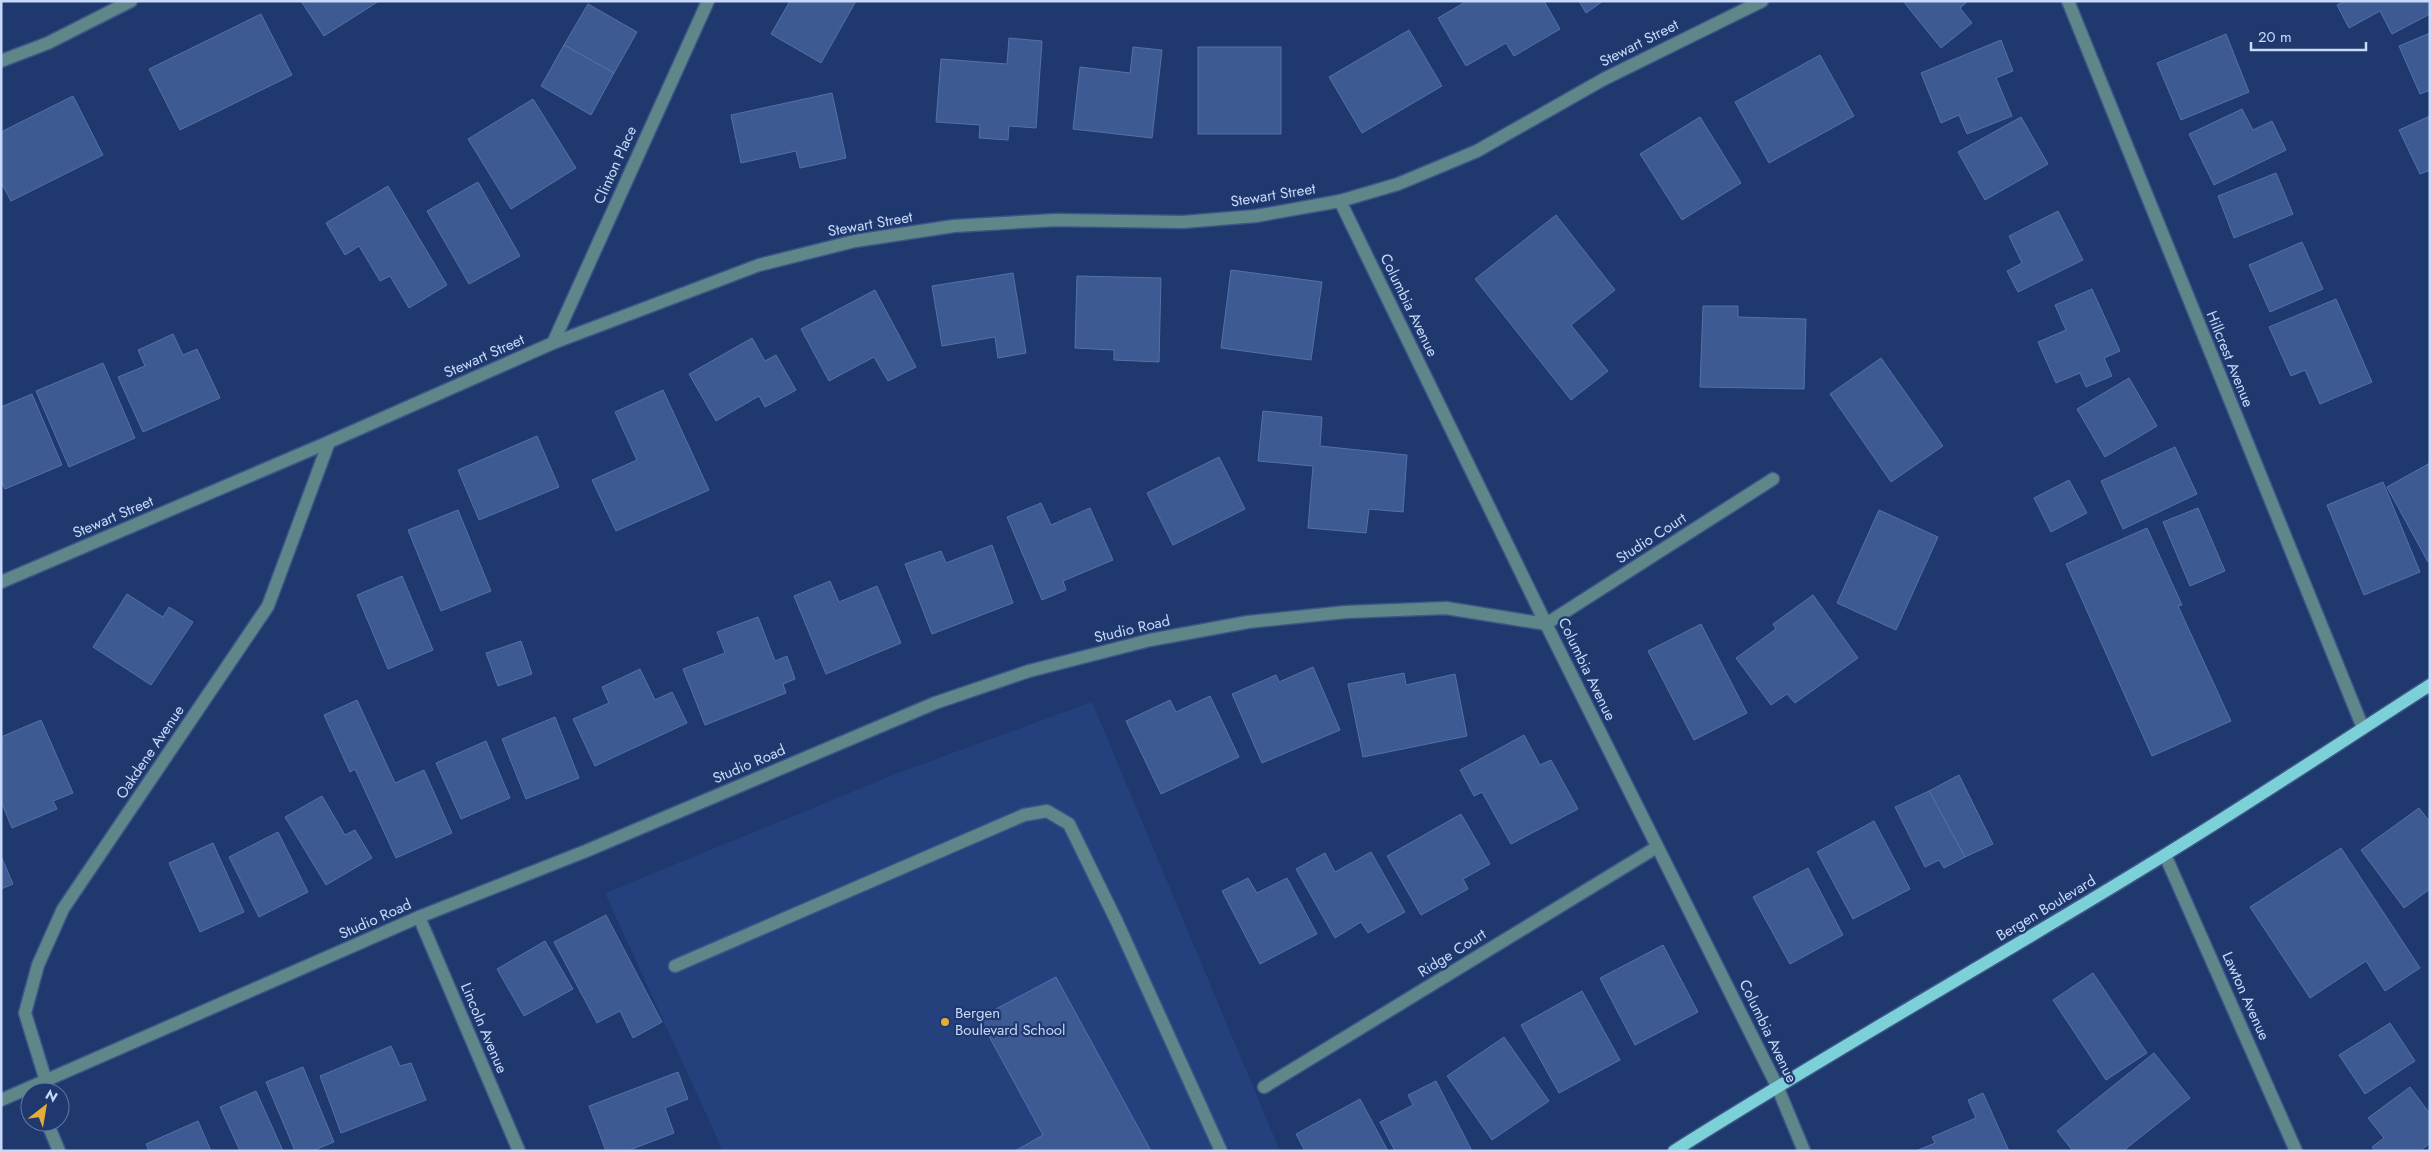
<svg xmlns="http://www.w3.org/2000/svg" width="2431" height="1152" font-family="Jost,sans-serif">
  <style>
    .built { fill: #24417d }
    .building { fill: #3d5a92; stroke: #5371ab }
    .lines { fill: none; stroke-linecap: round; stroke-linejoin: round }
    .minor-casing { stroke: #3d5687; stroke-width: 15 }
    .major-casing { stroke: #3d5687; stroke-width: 15 }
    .minor { stroke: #5f878a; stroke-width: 12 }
    .major { stroke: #7cd0d8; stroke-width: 12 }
    .poi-dot { fill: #e4ae35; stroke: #1f396e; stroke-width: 2 }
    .labels { text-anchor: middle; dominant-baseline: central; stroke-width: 4.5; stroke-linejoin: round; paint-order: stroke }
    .street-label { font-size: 15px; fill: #c8dafa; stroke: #1f396e }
    .poi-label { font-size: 15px; fill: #c8dafa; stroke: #1f396e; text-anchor: start }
  </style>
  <rect width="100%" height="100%" fill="#1f396e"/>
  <polygon class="built" points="1092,702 1280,1151 723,1151 605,893 898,773"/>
  <g class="building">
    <polygon points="301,1 379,1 324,36"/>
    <polygon points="790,1 856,1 821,63 771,34"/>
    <polygon points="1467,1 1544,1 1560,29 1514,56 1506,43 1466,66 1438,18"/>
    <polygon points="1579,1 1603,1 1586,13"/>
    <polygon points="1903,1 1968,1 1960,8 1972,23 1941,48"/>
    <polygon points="2345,1 2430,1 2430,14 2392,34 2380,11 2349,28 2337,5"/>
    <polygon points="588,4 637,32 614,73 564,45"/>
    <polygon points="261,14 292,75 180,130 149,69"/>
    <polygon points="1409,30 1442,86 1362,133 1329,77"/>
    <polygon points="2430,33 2430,90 2420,94 2399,46"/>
    <polygon points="2226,34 2249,92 2181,120 2157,63"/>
    <polygon points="1009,38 1042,41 1036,128 1009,126 1008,140 979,138 980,125 936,122 941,59 1007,64"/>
    <polygon points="2001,40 2013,71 1996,78 2012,116 1967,134 1959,115 1941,123 1921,73"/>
    <polygon points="564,45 614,73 591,115 541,86"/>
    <polygon points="1133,47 1162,50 1152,138 1073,129 1080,67 1130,73"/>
    <rect x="1198" y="47" width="83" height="87"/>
    <polygon points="1820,55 1854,116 1769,163 1735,102"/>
    <polygon points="832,93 846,158 800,168 796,151 741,163 731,115"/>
    <polygon points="73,96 103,155 11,201 1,182 1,132"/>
    <polygon points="533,99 576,168 511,209 468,139"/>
    <polygon points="2242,109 2253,130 2272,121 2286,150 2214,185 2189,134"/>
    <polygon points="2430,116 2430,170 2420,174 2399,130"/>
    <polygon points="1700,117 1741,183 1682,220 1640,154"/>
    <polygon points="2021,117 2048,164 1985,200 1958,152"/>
    <polygon points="2276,173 2293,214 2234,238 2218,196"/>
    <polygon points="478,182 520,256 469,284 427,211"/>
    <polygon points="388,186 447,285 409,308 390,276 380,281 359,246 345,255 326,223"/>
    <polygon points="2058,211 2083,260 2018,292 2007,271 2022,263 2009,236"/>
    <polygon points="1556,215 1615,290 1571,325 1608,371 1571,400 1475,279"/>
    <polygon points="2302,242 2323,289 2270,312 2249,265"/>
    <polygon points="1231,270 1322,282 1311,360 1221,348"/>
    <polygon points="1013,273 1026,353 998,358 995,337 942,346 932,286"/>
    <polygon points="1077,276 1161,278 1159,362 1114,360 1114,350 1075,348"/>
    <polygon points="2092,289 2120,351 2104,358 2112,376 2086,387 2080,373 2056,383 2038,342 2066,330 2055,305"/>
    <polygon points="875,290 916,367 888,381 874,357 829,381 801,329"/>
    <polygon points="2336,299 2372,382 2320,404 2305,370 2291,376 2269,327"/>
    <polygon points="1703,306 1738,306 1738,317 1806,319 1804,389 1700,387"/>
    <polygon points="173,334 183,355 197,349 220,398 143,432 118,377 145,366 138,350"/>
    <polygon points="752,338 765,361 776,355 796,390 765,407 759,396 716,421 689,374"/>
    <polygon points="1881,358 1943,446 1891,482 1830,394"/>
    <polygon points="103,363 135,438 69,467 36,391"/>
    <polygon points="2129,378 2157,426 2105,457 2077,409"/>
    <polygon points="663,390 709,490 616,531 592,480 637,460 615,412"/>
    <polygon points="32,394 62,465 5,489 1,480 1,407"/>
    <polygon points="1263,411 1322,417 1320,446 1407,455 1403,512 1369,509 1366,533 1308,528 1313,466 1258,461"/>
    <polygon points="537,436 559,487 479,520 458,470"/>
    <polygon points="2175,447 2197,494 2123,529 2101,481"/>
    <polygon points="1219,457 1245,509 1173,545 1147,493"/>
    <polygon points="2430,463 2430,561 2428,562 2387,487"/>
    <polygon points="2069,480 2087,513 2051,532 2034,498"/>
    <polygon points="2383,482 2420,572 2364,595 2327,505"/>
    <polygon points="1041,503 1051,525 1090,508 1113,560 1063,581 1066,590 1042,600 1007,517"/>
    <polygon points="2198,508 2225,571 2190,586 2163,522"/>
    <polygon points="458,510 491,591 441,611 408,530"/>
    <polygon points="1879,510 1938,537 1896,630 1837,603"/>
    <polygon points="2147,528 2182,605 2178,606 2231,721 2152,756 2066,564"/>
    <polygon points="992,545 1013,603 932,634 905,564 941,551 946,563"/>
    <polygon points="402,576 433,650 388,669 357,595"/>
    <polygon points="830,581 839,602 877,586 901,643 826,674 794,596"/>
    <polygon points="127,594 163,617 169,607 193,622 151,685 93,647"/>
    <polygon points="1813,595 1858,658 1795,703 1787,694 1771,705 1736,658 1776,629 1773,624"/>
    <polygon points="758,617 775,661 787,656 795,679 783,684 786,693 705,725 683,669 725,653 717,632"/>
    <polygon points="1701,624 1747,713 1694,740 1648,651"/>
    <polygon points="521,641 532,674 498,686 486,653"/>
    <polygon points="1313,667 1340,730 1262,763 1232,694 1276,675 1279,682"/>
    <polygon points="640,669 655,700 672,692 687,723 595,766 573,719 609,703 602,687"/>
    <polygon points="1404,673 1406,685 1455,674 1467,736 1363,757 1348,684"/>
    <polygon points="1210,696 1239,757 1161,794 1126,721 1170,700 1176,712"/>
    <polygon points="357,700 395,783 424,770 452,833 396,858 355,769 350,772 324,715"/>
    <polygon points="555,717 579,778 526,799 502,739"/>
    <polygon points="41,720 73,793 53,801 57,809 12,828 1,801 1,737"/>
    <polygon points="1524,735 1540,765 1551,760 1578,809 1511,844 1482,792 1474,796 1460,770"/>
    <polygon points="486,741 510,798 461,819 436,763"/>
    <polygon points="1959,775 1993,844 1965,857 1929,791"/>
    <polygon points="1929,791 1965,857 1944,868 1939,860 1925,867 1895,807"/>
    <polygon points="322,796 345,835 355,830 372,858 326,885 285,817"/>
    <polygon points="2419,808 2430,822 2430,889 2404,908 2361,850"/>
    <polygon points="1461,814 1490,864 1463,879 1468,889 1421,915 1387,856"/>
    <polygon points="1874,821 1910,889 1853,919 1817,852"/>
    <polygon points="278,832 308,892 259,917 229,857"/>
    <polygon points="213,843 244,912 200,932 169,863"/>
    <polygon points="2341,848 2420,968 2385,991 2366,961 2310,998 2250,907"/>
    <polygon points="1371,852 1405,912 1368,933 1361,922 1335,938 1296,869 1325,853 1335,872"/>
    <polygon points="1,856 13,884 1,889"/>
    <polygon points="1808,868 1843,935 1790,964 1753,897"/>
    <polygon points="1248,878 1257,893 1287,878 1317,934 1260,964 1222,891"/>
    <polygon points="606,915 662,1022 633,1038 620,1011 597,1023 554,942"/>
    <polygon points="545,941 573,989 524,1016 497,969"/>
    <polygon points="1663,945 1698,1012 1635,1045 1600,978"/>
    <polygon points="2093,973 2147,1053 2106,1080 2053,1000"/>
    <polygon points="1056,977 1151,1151 1015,1151 1043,1135 979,1018"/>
    <polygon points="1582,991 1620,1060 1559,1093 1521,1025"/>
    <polygon points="2390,1023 2415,1061 2365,1094 2339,1055"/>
    <polygon points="1504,1037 1549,1101 1492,1140 1447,1076"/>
    <polygon points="391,1046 400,1066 411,1063 426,1100 341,1133 320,1076"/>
    <polygon points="2154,1053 2190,1098 2123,1151 2073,1151 2057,1131"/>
    <polygon points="303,1067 334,1142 312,1151 295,1151 266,1082"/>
    <polygon points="678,1072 688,1099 665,1108 674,1133 627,1151 606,1151 589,1106"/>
    <polygon points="1436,1081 1472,1151 1395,1151 1380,1122 1413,1105 1408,1095"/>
    <polygon points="2410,1087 2430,1114 2430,1143 2420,1151 2375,1151 2372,1147 2384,1138 2368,1118"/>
    <polygon points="256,1091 283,1151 240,1151 220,1107"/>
    <polygon points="1983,1093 2009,1151 1916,1151 1935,1143 1932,1137 1976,1118 1968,1100"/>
    <polygon points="1360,1099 1388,1151 1305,1151 1296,1134"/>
    <polygon points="198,1121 211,1151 149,1151 146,1144"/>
  </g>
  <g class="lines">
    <g class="minor-casing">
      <g id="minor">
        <polyline points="2068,1 2363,728"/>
        <polyline points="1,61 48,43 131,1"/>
        <polyline points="1340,201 1546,624 1777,1086 1804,1151"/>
        <polyline points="553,343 708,1"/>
        <polyline points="1,582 329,442 553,343 759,265 855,241 954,226 1056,220 1183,222 1256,216 1340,201 1398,184 1477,151 1604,79 1762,1"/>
        <polyline points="2165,855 2296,1151"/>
        <polyline points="419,917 519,1151"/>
        <polyline points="675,966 1024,815 1047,811 1069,824 1117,922 1221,1151"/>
        <polyline points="46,1081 25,1013 38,965 63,909 268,606 329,442"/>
        <polyline points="1264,1087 1657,847"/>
        <polyline points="1,1100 419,917 586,851 935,703 1029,671 1150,640 1248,622 1346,612 1446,608 1546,624 1773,479"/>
        <polyline points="47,1122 59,1151"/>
      </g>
    </g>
    <g class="major-casing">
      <path id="major" d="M 1674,1151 C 1835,1049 2001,956 2163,856 C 2253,801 2341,742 2430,685"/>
    </g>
    <use href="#minor" class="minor"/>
    <use href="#major" class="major"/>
  </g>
  <circle class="poi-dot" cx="945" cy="1022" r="5"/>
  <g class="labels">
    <g class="street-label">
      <text transform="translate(1639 43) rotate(-27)">Stewart Street</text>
      <text transform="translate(615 165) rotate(-66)">Clinton Place</text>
      <text transform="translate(1273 195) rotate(-9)">Stewart Street</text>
      <text transform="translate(870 224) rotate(-10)">Stewart Street</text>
      <text transform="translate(1409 305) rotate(64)">Columbia Avenue</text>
      <text transform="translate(484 356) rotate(-24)">Stewart Street</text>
      <text transform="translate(2230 359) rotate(68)">Hillcrest Avenue</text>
      <text transform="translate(113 517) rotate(-23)">Stewart Street</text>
      <text transform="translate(1651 538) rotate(-33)">Studio Court</text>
      <text transform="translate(1132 629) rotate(-13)">Studio Road</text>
      <text transform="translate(1587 669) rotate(64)">Columbia Avenue</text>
      <text transform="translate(150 752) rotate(-56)">Oakdene Avenue</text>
      <text transform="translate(749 764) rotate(-23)">Studio Road</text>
      <text transform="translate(2046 908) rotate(-31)">Bergen Boulevard</text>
      <text transform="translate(375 919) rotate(-24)">Studio Road</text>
      <text transform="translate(1452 953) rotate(-32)">Ridge Court</text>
      <text transform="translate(2246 996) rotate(66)">Lawton Avenue</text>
      <text transform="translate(484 1028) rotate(67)">Lincoln Avenue</text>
      <text transform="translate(1768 1031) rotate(64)">Columbia Avenue</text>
    </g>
    <g class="poi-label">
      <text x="955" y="1013">Bergen<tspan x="955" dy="17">Boulevard School</tspan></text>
    </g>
  </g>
  <rect width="2431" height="1152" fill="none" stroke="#c8dafa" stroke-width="5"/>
  <g transform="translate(45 1107) rotate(31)"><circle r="24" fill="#1f396e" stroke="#6379a6"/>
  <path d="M0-4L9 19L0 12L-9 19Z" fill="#e4ae35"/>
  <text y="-8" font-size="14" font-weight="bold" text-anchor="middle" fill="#c8dafa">N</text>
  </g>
  <path d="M2251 42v8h115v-8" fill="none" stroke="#c8dafa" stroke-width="2.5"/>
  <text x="2258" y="42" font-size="15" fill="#c8dafa" stroke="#1f396e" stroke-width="4" paint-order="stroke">20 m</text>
</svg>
